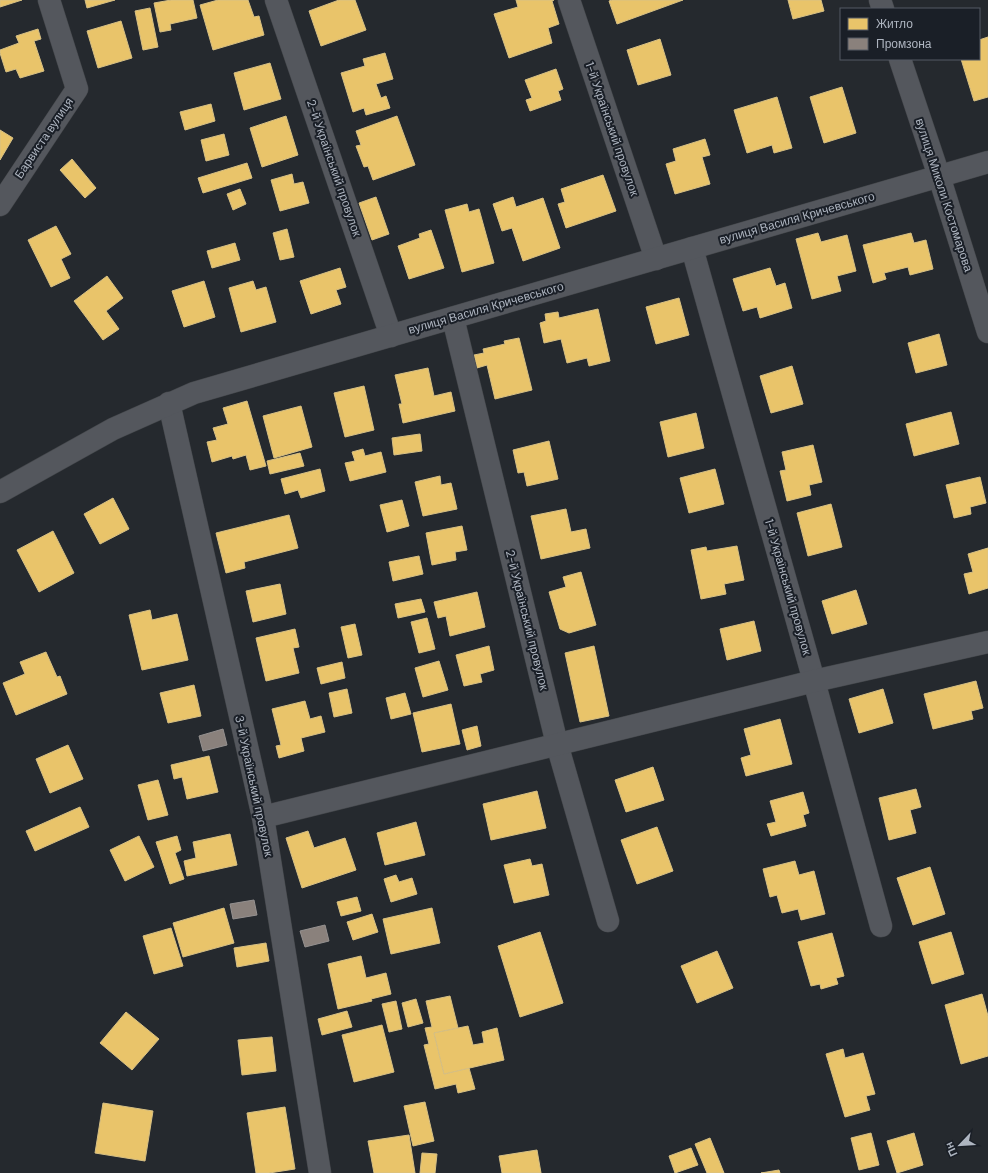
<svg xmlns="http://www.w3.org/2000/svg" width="988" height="1173" font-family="'DM Sans',sans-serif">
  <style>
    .homes { fill: #e9c46a; stroke: #d7c084 }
    .industry { fill: #8a817c; stroke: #959190 }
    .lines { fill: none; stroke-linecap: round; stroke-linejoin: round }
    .minor-casing { stroke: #424549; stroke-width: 23 }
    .minor { stroke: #54575d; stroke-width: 22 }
    .labels { text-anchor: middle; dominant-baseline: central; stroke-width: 4; stroke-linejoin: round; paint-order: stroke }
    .street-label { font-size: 12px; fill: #aeb5c0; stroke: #1a1f27 }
  </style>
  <rect width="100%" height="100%" fill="#25292e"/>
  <g class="homes">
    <polygon points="0,0 22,0 0,7"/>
    <polygon points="85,0 115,0 87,8"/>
    <polygon points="171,0 193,0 197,18 170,24 171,30 160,32 154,3"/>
    <polygon points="218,0 248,0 254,17 259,16 264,35 213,50 200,5"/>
    <polygon points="339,0 355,0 366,30 321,46 309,11"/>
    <polygon points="516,0 554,0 552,1 559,24 548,28 552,43 509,58 494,14 518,7"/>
    <polygon points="612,0 683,0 617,24 609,1"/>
    <polygon points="788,0 821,0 824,11 793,19"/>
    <polygon points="150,8 158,47 143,50 135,11"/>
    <polygon points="121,21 132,58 98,68 87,31"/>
    <polygon points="38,29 41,39 34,41 44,71 20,78 16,69 6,72 0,53 0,50 19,43 16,36"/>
    <polygon points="988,37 988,97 974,101 961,59 979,59 979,40"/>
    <polygon points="660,39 671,75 638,85 627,50"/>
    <polygon points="385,53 393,79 376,84 381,98 386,96 390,108 366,115 364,108 353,112 341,73 365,66 363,59"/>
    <polygon points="270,63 281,99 244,110 234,73"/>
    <polygon points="556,69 563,89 558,91 561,100 530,111 526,100 532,98 525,80"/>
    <polygon points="842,87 856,133 824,143 810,97"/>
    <polygon points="777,97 792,148 774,153 772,145 747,153 734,110"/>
    <polygon points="211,104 215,121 185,130 180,112"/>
    <polygon points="286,116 298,155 262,167 250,128"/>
    <polygon points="397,116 415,165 373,180 368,166 364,167 356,146 361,145 356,131"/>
    <polygon points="0,130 13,138 0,160"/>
    <polygon points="224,134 229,155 206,161 201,140"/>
    <polygon points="705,139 710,155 702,157 710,184 675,194 666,164 676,161 673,149"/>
    <polygon points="72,159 96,188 85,198 60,170"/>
    <polygon points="247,163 252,178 203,193 198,178"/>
    <polygon points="292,174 294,184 303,182 309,203 280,211 271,180"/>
    <polygon points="603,175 616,211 566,228 558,204 565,202 561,189"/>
    <polygon points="240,189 246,204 233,210 227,194"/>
    <polygon points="376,197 389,234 372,240 359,203"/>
    <polygon points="513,197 516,207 543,198 560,248 523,261 512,228 502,231 493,204"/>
    <polygon points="467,204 469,212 479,209 494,263 462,272 445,210"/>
    <polygon points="56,226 71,254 61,259 70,278 51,287 28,240"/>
    <polygon points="287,229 294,257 280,260 273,233"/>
    <polygon points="431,230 444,268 409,279 398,246 420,238 419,234"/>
    <polygon points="818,233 821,242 847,235 856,271 837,276 841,291 812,299 796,239"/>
    <polygon points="911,233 914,243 926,240 933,269 910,275 908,267 884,273 886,279 873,283 863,245"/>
    <polygon points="235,243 240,260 212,268 207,251"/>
    <polygon points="340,268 346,287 336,290 341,304 311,314 300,281"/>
    <polygon points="770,268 776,286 785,283 792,308 760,318 757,307 743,311 733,279"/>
    <polygon points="107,276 123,298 106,311 119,329 103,340 74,301"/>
    <polygon points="204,281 215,317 184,327 172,291"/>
    <polygon points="253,281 256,290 266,287 276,322 241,332 229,288"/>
    <polygon points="679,298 689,335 656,344 646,307"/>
    <polygon points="598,309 610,361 589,366 587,358 567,363 561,339 544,343 540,323 546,321 545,314 558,312 559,318"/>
    <polygon points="939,334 947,365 916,373 908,343"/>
    <polygon points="519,338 532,390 495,399 487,365 477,368 474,355 484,353 483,349 505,344 504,341"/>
    <polygon points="792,366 803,404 771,413 760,376"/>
    <polygon points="428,368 434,396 451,392 455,411 403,423 399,404 402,404 395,375"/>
    <polygon points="364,386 374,430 345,437 334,393"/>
    <polygon points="247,401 266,466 250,470 246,455 233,459 232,456 212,462 207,442 217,440 213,428 228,424 223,408"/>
    <polygon points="301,406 312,447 274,458 263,416"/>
    <polygon points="951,412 959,444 914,456 906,424"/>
    <polygon points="696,413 704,448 668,457 660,422"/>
    <polygon points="420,434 422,451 394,455 392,438"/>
    <polygon points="549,441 558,479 527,486 524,472 518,473 513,450"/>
    <polygon points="813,445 822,482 809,485 811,495 787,501 780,471 786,470 782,452"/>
    <polygon points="363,449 365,456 381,452 386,472 350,481 345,463 355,461 352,452"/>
    <polygon points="300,453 304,466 270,474 267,461"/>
    <polygon points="320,469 325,491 301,498 298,490 285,494 281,479"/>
    <polygon points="715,469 724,504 689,513 680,478"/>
    <polygon points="440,476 441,485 451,483 457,509 423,516 415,482"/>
    <polygon points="980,477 986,503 970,507 971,514 954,518 946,485"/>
    <polygon points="113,498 129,529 100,544 84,514"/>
    <polygon points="402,500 409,526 387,532 380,505"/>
    <polygon points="831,504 842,547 808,556 797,513"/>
    <polygon points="566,509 571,532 586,529 590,548 541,559 531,516"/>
    <polygon points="289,515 298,548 244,562 245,568 226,573 216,533"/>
    <polygon points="462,526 467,550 455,552 456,560 432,565 426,533"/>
    <polygon points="53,531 74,573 39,592 17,550"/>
    <polygon points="737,546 744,580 724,584 726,594 701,599 691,550 706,547 707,551"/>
    <polygon points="988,548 988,588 969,594 964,574 973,572 968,554"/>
    <polygon points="419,556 423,574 393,581 389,562"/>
    <polygon points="581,572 596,625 569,633 560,629 549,592 566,587 563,577"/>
    <polygon points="280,584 286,614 253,622 246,591"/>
    <polygon points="856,590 867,624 832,634 822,601"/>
    <polygon points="477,592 485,627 450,636 446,616 438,618 434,602"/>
    <polygon points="421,599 425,612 398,618 395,604"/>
    <polygon points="150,610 152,620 177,614 188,660 142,670 129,615"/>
    <polygon points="427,618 435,649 419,653 411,622"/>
    <polygon points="754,621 761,651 727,660 720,629"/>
    <polygon points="355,624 362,655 348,658 341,627"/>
    <polygon points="295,629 299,647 293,648 299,673 266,681 256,638"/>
    <polygon points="489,646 494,670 480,674 482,682 464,686 456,655"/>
    <polygon points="594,646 609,716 580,722 565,653"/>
    <polygon points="46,652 57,677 60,676 67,694 16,715 3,683 25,674 20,662"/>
    <polygon points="439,661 448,690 423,697 415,668"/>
    <polygon points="342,662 345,678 321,684 317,668"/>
    <polygon points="976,681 983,708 971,711 973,719 933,729 924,694"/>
    <polygon points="194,685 201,716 168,723 160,693"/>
    <polygon points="347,689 352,713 334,717 329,693"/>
    <polygon points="883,689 893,723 859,733 849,699"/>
    <polygon points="405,693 411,714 391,719 386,698"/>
    <polygon points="305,701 310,719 321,716 325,732 301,738 304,751 279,758 276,746 281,745 272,709"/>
    <polygon points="451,704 460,744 422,752 413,713"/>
    <polygon points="780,719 792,764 746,776 741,758 751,755 744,729"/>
    <polygon points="477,726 481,746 467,750 462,730"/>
    <polygon points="68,745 83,779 50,793 36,759"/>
    <polygon points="209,756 218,792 187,799 182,777 174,779 171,765"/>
    <polygon points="653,767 664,800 626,812 615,780"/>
    <polygon points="158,780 168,815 148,820 138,785"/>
    <polygon points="916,789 921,807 910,810 916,833 889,840 879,798"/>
    <polygon points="537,791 546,828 491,840 483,804"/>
    <polygon points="803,792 809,813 803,815 806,826 771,836 767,824 776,822 770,801"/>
    <polygon points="80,807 89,827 35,851 26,831"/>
    <polygon points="416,822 425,855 385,865 377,833"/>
    <polygon points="657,827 673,871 637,884 621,840"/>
    <polygon points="308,831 314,848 345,838 356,870 302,888 286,838"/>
    <polygon points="230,834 237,865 187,876 184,861 196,858 193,842"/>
    <polygon points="139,836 154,867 125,881 110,850"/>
    <polygon points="177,836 181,850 175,853 184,879 170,884 156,842"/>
    <polygon points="530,859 532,866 542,864 549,895 514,903 504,865"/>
    <polygon points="795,861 799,875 814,871 825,914 801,920 798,909 782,913 777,895 770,897 763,869"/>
    <polygon points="930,867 945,914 913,925 897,878"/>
    <polygon points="396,875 399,882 412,878 417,894 391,902 384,879"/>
    <polygon points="357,897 361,911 341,916 337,902"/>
    <polygon points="224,908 234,943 183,957 173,923"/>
    <polygon points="432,908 440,943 391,954 383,919"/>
    <polygon points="372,914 378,932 353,940 347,922"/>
    <polygon points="171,928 183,966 154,974 143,936"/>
    <polygon points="540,932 563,1003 520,1017 498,946"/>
    <polygon points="951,932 964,974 932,984 919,942"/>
    <polygon points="832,933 844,976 836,978 838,984 821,989 820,984 811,986 798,942"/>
    <polygon points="266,943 269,961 237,967 234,948"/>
    <polygon points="717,951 733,988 697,1003 681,966"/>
    <polygon points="361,956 366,978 386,973 391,994 371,999 372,1001 338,1009 328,964"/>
    <polygon points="982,994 988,1016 988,1056 961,1064 945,1005"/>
    <polygon points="450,996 458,1028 434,1033 444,1074 469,1068 475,1089 458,1093 456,1084 435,1089 424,1045 429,1044 425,1028 432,1027 426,1001"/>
    <polygon points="416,999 423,1023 408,1027 402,1003"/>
    <polygon points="396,1001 402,1029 389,1032 382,1004"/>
    <polygon points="347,1011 352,1027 322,1035 318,1019"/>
    <polygon points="126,1012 159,1039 132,1070 100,1043"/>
    <polygon points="382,1025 394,1072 354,1082 342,1035"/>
    <polygon points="468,1026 473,1045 484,1043 482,1032 497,1028 504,1060 444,1074 434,1033"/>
    <polygon points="272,1037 276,1071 242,1075 238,1040"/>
    <polygon points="843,1049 845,1058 863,1053 875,1094 866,1096 870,1110 845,1117 826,1054"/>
    <polygon points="425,1102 434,1141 413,1146 404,1106"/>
    <polygon points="103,1103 153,1111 145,1161 95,1153"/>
    <polygon points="285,1107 295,1169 269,1173 256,1173 247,1113"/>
    <polygon points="871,1133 879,1165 859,1170 851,1138"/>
    <polygon points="914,1133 923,1165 897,1173 887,1141"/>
    <polygon points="409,1135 415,1173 374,1173 368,1141"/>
    <polygon points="710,1138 724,1173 707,1173 695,1144"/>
    <polygon points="691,1148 698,1165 675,1173 669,1156"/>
    <polygon points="537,1150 541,1173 502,1173 499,1156"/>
    <polygon points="422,1153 437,1154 435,1173 420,1173"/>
    <polygon points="779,1170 780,1173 761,1173"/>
  </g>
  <g class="industry">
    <polygon points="223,729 227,745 203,751 199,736"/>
    <polygon points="254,900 257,915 233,919 230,904"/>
    <polygon points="325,925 329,941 305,947 300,931"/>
  </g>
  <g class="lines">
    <g class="minor-casing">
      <g id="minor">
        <polyline points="276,0 391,336"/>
        <polyline points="569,0 656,259"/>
        <polyline points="880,0 883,9"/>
        <polyline points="900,59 939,176 988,332"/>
        <polyline points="0,205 77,89 49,0"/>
        <polyline points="692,248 814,681 881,926"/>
        <polyline points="453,318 557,744 608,921"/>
        <polyline points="169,403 263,817 320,1173"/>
        <polyline points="0,492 113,429 194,393 988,162"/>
        <polyline points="263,817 814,681 988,642"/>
      </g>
    </g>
    <use href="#minor" class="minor"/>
  </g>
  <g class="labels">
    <g class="street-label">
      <text transform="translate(612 129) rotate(71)">1-й Український провулок</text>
      <text transform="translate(44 138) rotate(-56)">Барвиста вулиця</text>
      <text transform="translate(334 168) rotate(71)">2-й Український провулок</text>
      <text transform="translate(944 195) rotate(72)">вулиця Миколи Костомарова</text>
      <text transform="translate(797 218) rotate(-16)">вулиця Василя Кричевського</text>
      <text transform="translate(486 308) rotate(-16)">вулиця Василя Кричевського</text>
      <text transform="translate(788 587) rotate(74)">1-й Український провулок</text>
      <text transform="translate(527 620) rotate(76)">2-й Український провулок</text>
      <text transform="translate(254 786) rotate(78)">3-й Український провулок</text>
    </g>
  </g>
  <rect x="840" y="8" width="140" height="52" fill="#1a1f27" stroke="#555b64"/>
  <rect x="848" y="18" width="20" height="12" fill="#e9c46a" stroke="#555b64"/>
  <text x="876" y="28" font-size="12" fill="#aeb5c0">Житло</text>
  <rect x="848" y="38" width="20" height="12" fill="#8a817c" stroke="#555b64"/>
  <text x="876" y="48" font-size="12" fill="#aeb5c0">Промзона</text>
  <g transform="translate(960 1145) rotate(245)" stroke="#1a1f27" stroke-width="3" paint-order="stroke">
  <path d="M0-3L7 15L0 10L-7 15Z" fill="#aeb5c0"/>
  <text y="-6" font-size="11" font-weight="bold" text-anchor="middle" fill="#aeb5c0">Пн</text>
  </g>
</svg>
